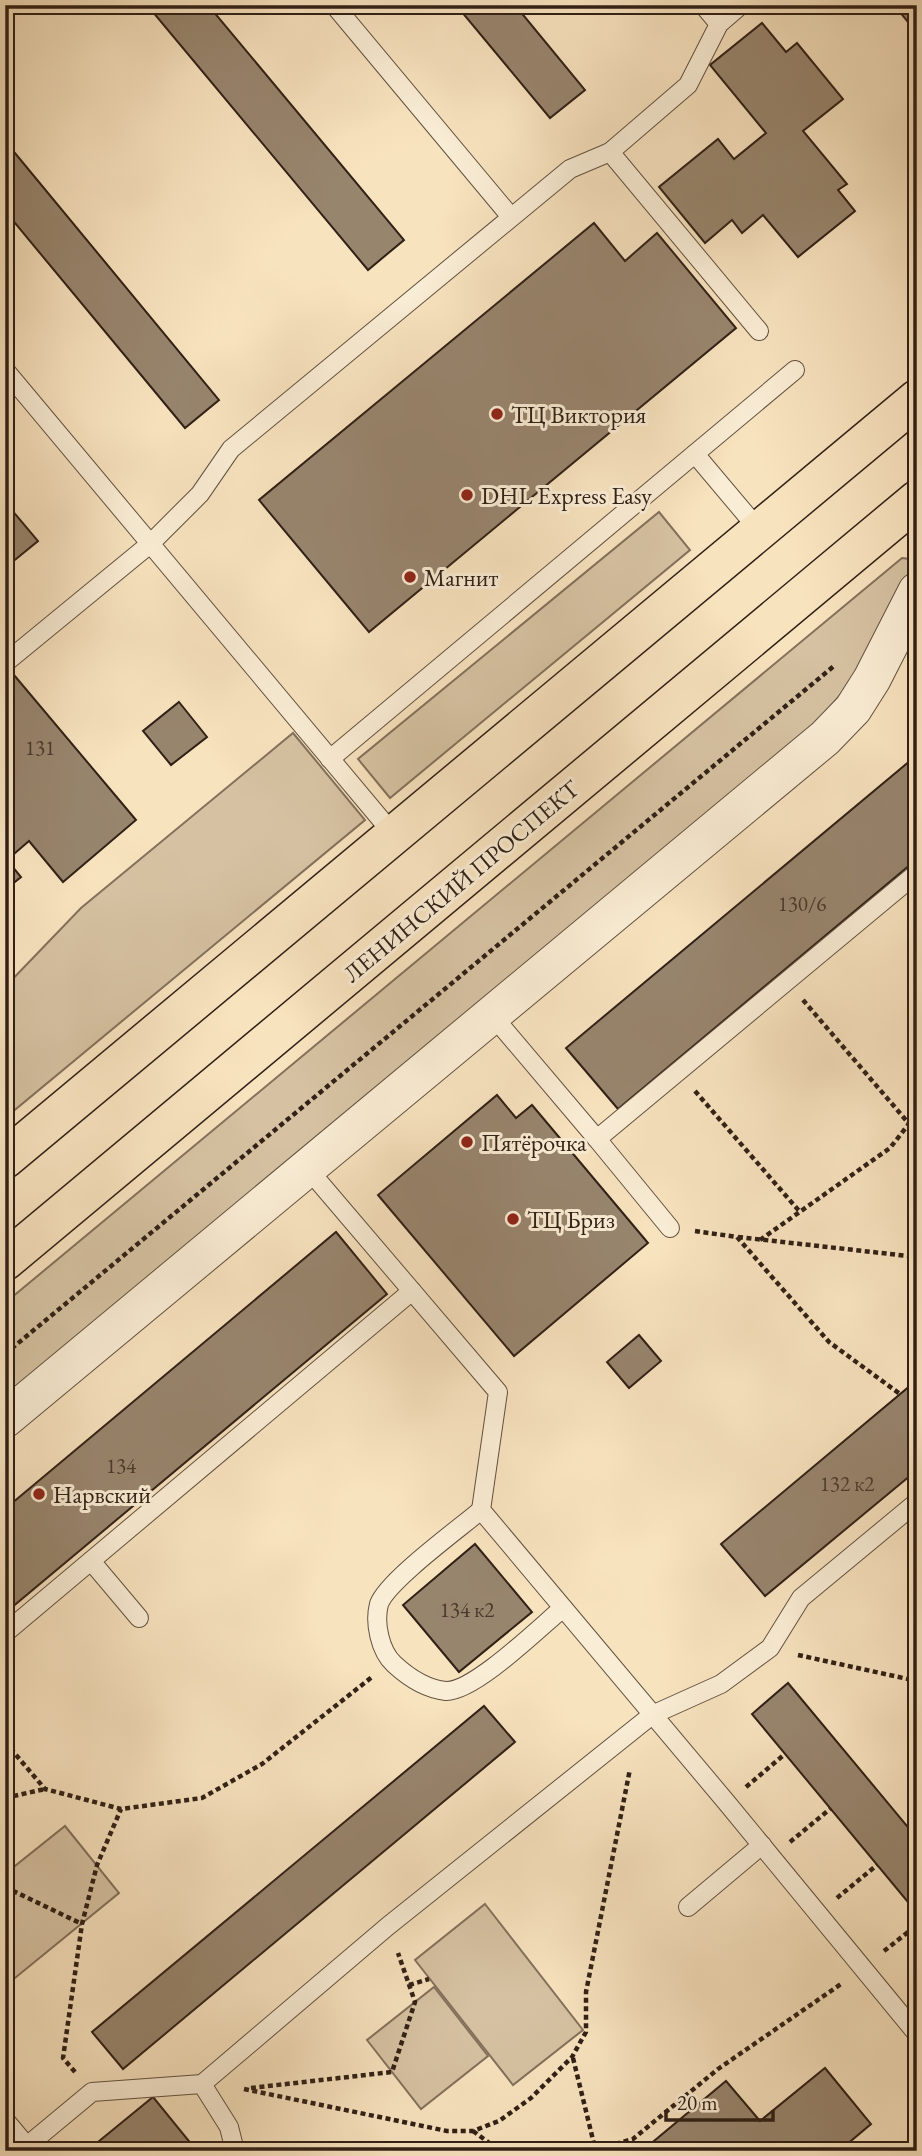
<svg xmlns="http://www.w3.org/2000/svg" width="922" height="2156" font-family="'EB Garamond',serif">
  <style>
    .green { fill: #d6c2a2; stroke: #83715c; stroke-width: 2 }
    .building { fill: #98856e; stroke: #302016; stroke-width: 2 }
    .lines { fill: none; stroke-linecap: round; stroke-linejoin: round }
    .lane-casing { stroke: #625140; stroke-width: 20 }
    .street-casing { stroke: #625140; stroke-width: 39 }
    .primary-casing { stroke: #302016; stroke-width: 41 }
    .path { stroke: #302016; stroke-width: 4.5; stroke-dasharray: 5 3.5; stroke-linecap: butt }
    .lane { stroke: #faedd5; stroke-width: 18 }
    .street { stroke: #faedd5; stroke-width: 37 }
    .primary { stroke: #f8e3bf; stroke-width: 38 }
    .poi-dot { fill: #8f2418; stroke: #faedd5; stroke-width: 2.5 }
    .labels { text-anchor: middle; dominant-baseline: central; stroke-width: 6; stroke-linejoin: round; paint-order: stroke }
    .number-label { font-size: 21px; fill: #4a392c }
    .poi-label { font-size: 24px; fill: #302016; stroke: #faedd5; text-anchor: start }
    .street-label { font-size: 24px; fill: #302016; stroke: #faedd5 }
  </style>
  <rect width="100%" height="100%" fill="#f8e3bf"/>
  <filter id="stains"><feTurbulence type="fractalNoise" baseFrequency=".00286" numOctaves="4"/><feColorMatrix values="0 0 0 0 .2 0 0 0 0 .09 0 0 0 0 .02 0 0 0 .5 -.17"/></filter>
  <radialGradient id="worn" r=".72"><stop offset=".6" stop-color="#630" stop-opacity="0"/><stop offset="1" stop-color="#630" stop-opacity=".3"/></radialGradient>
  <g class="green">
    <polygon points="659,512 690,550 390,798 358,759"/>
    <polygon points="902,558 917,560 917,562 861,671 817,722 5,1398 5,1303"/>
    <polygon points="293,733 365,820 5,1118 5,987 81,908"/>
    <polygon points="65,1826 119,1893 15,1978 5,1967 5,1874"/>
    <polygon points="485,1904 583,2030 513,2085 415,1960"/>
    <polygon points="434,1987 488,2056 421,2109 367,2040"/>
  </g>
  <g class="building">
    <polygon points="147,5 208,5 404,240 368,270"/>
    <polygon points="456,5 515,5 585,90 550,118"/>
    <polygon points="904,5 914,5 917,8 917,33 898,10"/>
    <polygon points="762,23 786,52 797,43 843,99 803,131 847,184 838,190 855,211 798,257 763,215 742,233 732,220 705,243 659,187 718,139 734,159 766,133 710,65"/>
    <polygon points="5,141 219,400 185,428 5,211"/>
    <polygon points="594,223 625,261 657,233 736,328 369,632 259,500"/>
    <polygon points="5,502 38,541 5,568"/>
    <polygon points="14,675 136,820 63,882 29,841 7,860 21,877 5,890 5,817 7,815 5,813 5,682"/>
    <polygon points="179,702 207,737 171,765 143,731"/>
    <polygon points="917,755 917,859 618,1109 566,1048"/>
    <polygon points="497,1095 516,1118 532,1105 648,1243 514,1356 378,1195"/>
    <polygon points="336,1232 387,1294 5,1613 5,1509"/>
    <polygon points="639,1335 661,1361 629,1388 607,1362"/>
    <polygon points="917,1380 917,1470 765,1596 721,1544"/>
    <polygon points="475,1544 532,1612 459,1672 403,1605"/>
    <polygon points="788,1683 917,1838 917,1913 752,1714"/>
    <polygon points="484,1706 515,1742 123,2069 92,2032"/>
    <polygon points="825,2068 871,2124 839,2151 642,2151 726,2081 760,2121"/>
    <polygon points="153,2097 197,2151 87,2151"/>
  </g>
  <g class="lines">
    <g class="lane-casing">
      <g id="lane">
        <polyline points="334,5 511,217"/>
        <polyline points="703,5 719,24"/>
        <polyline points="610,152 759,331"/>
        <polyline points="5,370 394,835"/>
        <polyline points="695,454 759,530"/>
        <polyline points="5,663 150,544 200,494 231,449 570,169 610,152 688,85 719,24 741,5"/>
        <polyline points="330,759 795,370"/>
        <polyline points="492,1015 597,1139 917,873"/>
        <polyline points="597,1139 670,1228"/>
        <polyline points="308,1169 498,1392 481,1510 727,1803 917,2034"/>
        <path d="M 481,1510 C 460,1528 387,1581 379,1604 C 374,1623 380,1651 394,1664 C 408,1677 426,1689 446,1691 C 474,1692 540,1627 563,1608"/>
        <polyline points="91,1561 139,1618"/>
        <polyline points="5,1633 412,1291"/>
        <polyline points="688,1907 762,1845"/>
        <polyline points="202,2084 229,2127 235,2151"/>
        <polyline points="5,2120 31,2151"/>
        <polyline points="27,2146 92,2092 202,2084 388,1926 652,1715 721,1684 770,1648 801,1598 917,1502"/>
      </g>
    </g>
    <g class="street-casing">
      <polyline id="street" points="5,1419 825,738 853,709 872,679 917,591"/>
    </g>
    <g class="primary-casing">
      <g id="primary">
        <polyline points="5,1159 917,399"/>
        <polyline points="5,1261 917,500"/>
      </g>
    </g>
    <g class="path">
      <polyline points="803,1000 917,1133"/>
      <polyline points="695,1091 800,1212"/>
      <polyline points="695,1231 737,1237 829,1342 900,1394"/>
      <polyline points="738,1237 917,1257"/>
      <polyline points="760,1240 890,1148 908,1125 917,1105"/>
      <polyline points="5,1354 834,666"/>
      <polyline points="798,1655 917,1681"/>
      <polyline points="5,1742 45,1789 121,1809 202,1798 262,1764 372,1677"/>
      <polyline points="746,1787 785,1754"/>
      <polyline points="5,1798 45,1789"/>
      <polyline points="790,1842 830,1809"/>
      <polyline points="5,1887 82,1924"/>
      <polyline points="837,1898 877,1865"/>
      <polyline points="884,1951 917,1925"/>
      <polyline points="409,1985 429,1979"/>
      <polyline points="573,2058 595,2148"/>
      <polyline points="75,2072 63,2058 82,1924 97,1865 121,1809"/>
      <polyline points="251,2088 392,2072 415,2002 398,1953"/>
      <polyline points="244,2089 447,2131 473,2131 499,2121 531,2098 572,2057 586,2032 586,1992 630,1769"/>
      <polyline points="473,2131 500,2151"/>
      <polyline points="591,2151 633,2139 718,2069 841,1984"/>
    </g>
    <use href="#lane" class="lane"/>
    <use href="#street" class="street"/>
    <use href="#primary" class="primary"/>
  </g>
  <g class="poi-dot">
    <circle cx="497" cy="414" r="7"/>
    <circle cx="467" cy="495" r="7"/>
    <circle cx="410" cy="577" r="7"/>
    <circle cx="467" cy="1142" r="7"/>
    <circle cx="513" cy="1219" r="7"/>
    <circle cx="39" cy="1494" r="7"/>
  </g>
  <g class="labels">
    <g class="number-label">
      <text x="40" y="747">131</text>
      <text x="802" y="903">130/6</text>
      <text x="121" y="1465">134</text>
      <text x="847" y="1483">132 к2</text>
      <text x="467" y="1609">134 к2</text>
    </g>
    <g class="poi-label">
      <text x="511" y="414">ТЦ Виктория</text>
      <text x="481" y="495">DHL Express Easy</text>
      <text x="424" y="577">Магнит</text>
      <text x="481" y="1142">Пятёрочка</text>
      <text x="527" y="1219">ТЦ Бриз</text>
      <text x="53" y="1494">Нарвский</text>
    </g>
    <g class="street-label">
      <text transform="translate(461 881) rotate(-40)">ЛЕНИНСКИЙ ПРОСПЕКТ</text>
    </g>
  </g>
  <rect width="922" height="2156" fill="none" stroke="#f8e3bf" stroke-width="28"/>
  <rect x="7" y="7" width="908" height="2142" fill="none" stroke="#302016" stroke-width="3.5"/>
  <rect x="14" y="14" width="894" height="2128" fill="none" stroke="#302016" stroke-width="2"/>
  <path d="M666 2110v10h107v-10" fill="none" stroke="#302016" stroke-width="3.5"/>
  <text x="677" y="2110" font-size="21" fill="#302016" stroke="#faedd5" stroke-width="5" paint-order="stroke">20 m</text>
  <rect width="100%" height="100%" filter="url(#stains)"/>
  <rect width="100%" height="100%" fill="url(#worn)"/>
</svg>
